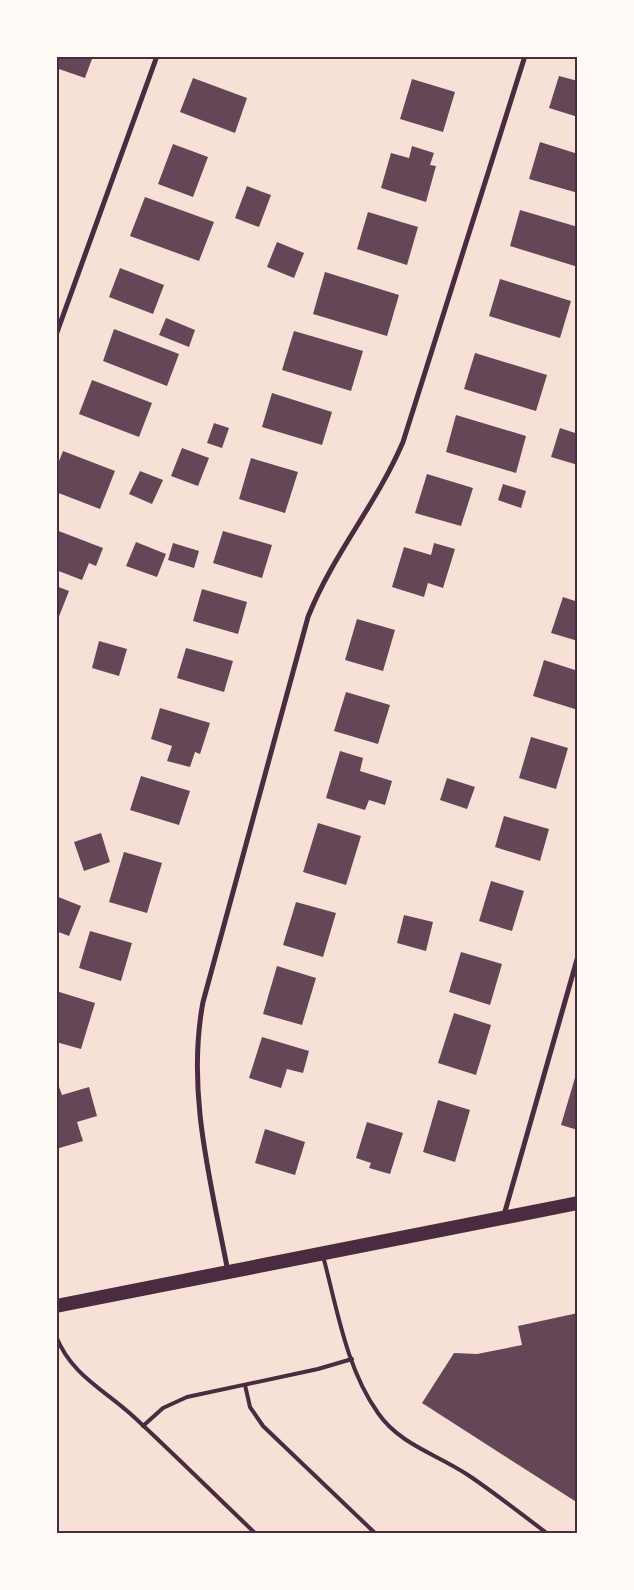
<svg xmlns="http://www.w3.org/2000/svg" width="634" height="1590" font-family="'Libre Baskerville',serif">
  <style>
    .building { fill: #644757 }
    .lines { fill: none; stroke-linecap: round; stroke-linejoin: round }
    .service { stroke: #4a2c40; stroke-width: 4 }
    .minor { stroke: #4a2c40; stroke-width: 5 }
    .trunk { stroke: #4a2c40; stroke-width: 14 }
    .neatline { fill: none; stroke: #4a2c40; stroke-width: 2 }
  </style>
  <rect width="100%" height="100%" fill="#f7e1d7"/>
  <g class="building">
    <polygon points="56,56 93,56 85,78 56,68"/>
    <polygon points="559,76 578,81 578,117 549,108"/>
    <polygon points="193,78 247,98 235,133 180,112"/>
    <polygon points="412,79 455,92 443,132 400,119"/>
    <polygon points="540,142 578,154 578,193 529,179"/>
    <polygon points="173,144 208,157 193,197 158,184"/>
    <polygon points="412,146 434,153 430,165 436,166 426,202 381,188 391,153 409,158"/>
    <polygon points="247,186 271,195 259,227 235,218"/>
    <polygon points="145,197 214,222 199,261 130,236"/>
    <polygon points="520,210 578,227 578,267 510,246"/>
    <polygon points="368,212 418,227 407,265 357,249"/>
    <polygon points="277,242 304,253 294,278 267,267"/>
    <polygon points="120,268 164,285 153,314 109,297"/>
    <polygon points="325,272 399,295 387,336 313,314"/>
    <polygon points="500,279 571,301 560,338 489,316"/>
    <polygon points="166,318 195,330 189,347 159,335"/>
    <polygon points="114,329 179,354 167,386 103,361"/>
    <polygon points="294,331 363,351 351,391 282,370"/>
    <polygon points="475,353 547,375 536,411 464,389"/>
    <polygon points="92,380 152,403 139,437 79,414"/>
    <polygon points="272,393 332,412 322,445 262,427"/>
    <polygon points="456,415 526,436 516,473 446,452"/>
    <polygon points="214,423 229,428 222,448 207,443"/>
    <polygon points="560,428 578,434 578,465 551,457"/>
    <polygon points="182,448 209,458 198,486 171,476"/>
    <polygon points="63,451 115,471 100,509 56,492 56,469"/>
    <polygon points="251,458 298,472 285,513 239,499"/>
    <polygon points="140,471 163,480 152,504 129,494"/>
    <polygon points="427,474 473,488 461,526 415,513"/>
    <polygon points="503,484 526,491 521,508 498,500"/>
    <polygon points="56,530 103,548 96,566 89,563 82,580 56,570"/>
    <polygon points="223,531 272,545 262,578 213,563"/>
    <polygon points="136,542 166,554 157,577 126,566"/>
    <polygon points="173,543 199,551 194,568 168,560"/>
    <polygon points="434,543 455,549 443,588 428,583 424,597 392,587 404,547 431,555"/>
    <polygon points="56,586 69,591 56,624"/>
    <polygon points="202,589 247,602 238,634 193,621"/>
    <polygon points="563,597 578,602 578,641 551,633"/>
    <polygon points="357,619 395,630 383,671 345,660"/>
    <polygon points="99,641 127,649 119,676 92,668"/>
    <polygon points="186,648 233,661 224,692 177,678"/>
    <polygon points="544,660 578,671 578,710 533,696"/>
    <polygon points="346,692 390,705 378,744 334,731"/>
    <polygon points="160,708 210,723 200,754 195,752 190,767 167,761 172,746 151,739"/>
    <polygon points="531,737 568,748 556,789 519,778"/>
    <polygon points="340,751 363,758 360,771 392,781 385,805 369,800 365,810 326,798"/>
    <polygon points="141,776 190,791 179,825 130,810"/>
    <polygon points="447,778 475,787 467,809 440,800"/>
    <polygon points="504,816 549,829 540,861 495,847"/>
    <polygon points="318,823 361,836 346,885 303,872"/>
    <polygon points="101,833 110,862 84,871 74,842"/>
    <polygon points="124,852 162,863 147,913 109,902"/>
    <polygon points="491,881 524,891 512,931 479,921"/>
    <polygon points="56,896 81,906 69,936 56,931"/>
    <polygon points="296,902 336,913 323,957 283,945"/>
    <polygon points="404,915 433,922 426,951 397,943"/>
    <polygon points="90,931 132,943 121,981 79,968"/>
    <polygon points="461,952 502,964 490,1005 449,992"/>
    <polygon points="277,966 316,978 302,1025 263,1014"/>
    <polygon points="56,991 95,1003 81,1049 56,1042"/>
    <polygon points="454,1013 491,1025 476,1075 438,1063"/>
    <polygon points="262,1037 309,1051 303,1073 287,1069 281,1088 249,1078"/>
    <polygon points="577,1071 578,1071 578,1130 561,1125"/>
    <polygon points="58,1084 62,1095 89,1087 97,1116 77,1122 83,1141 56,1149 56,1085"/>
    <polygon points="438,1100 470,1110 455,1162 423,1152"/>
    <polygon points="367,1122 403,1133 390,1174 369,1168 371,1163 356,1158"/>
    <polygon points="265,1129 305,1142 295,1175 255,1163"/>
    <polygon points="578,1313 578,1503 422,1403 454,1353 477,1354 522,1345 518,1326"/>
  </g>
  <g class="lines">
    <g class="service">
      <path d="M 323,1256 C 337,1308 346,1368 378,1413 C 400,1445 437,1454 468,1475 C 495,1493 521,1514 548,1534"/>
      <path d="M 56,1336 C 71,1375 105,1390 134,1417 C 175,1455 215,1495 256,1534"/>
      <polyline points="245,1385 250,1407 263,1426 376,1534"/>
      <polyline points="143,1426 163,1408 187,1397 318,1369 352,1359"/>
    </g>
    <g class="minor">
      <polyline points="56,335 157,56"/>
      <polyline points="504,1215 578,956"/>
      <path d="M 228,1272 C 211,1182 186,1093 203,1002 L 308,617 C 333,554 376,505 403,442 L 525,56"/>
    </g>
    <polyline class="trunk" points="56,1306 578,1203"/>
  </g>
  <rect width="634" height="1590" fill="none" stroke="#fffaf5" stroke-width="115"/>
  <rect x="58" y="58" width="518" height="1474" class="neatline"/>
</svg>
